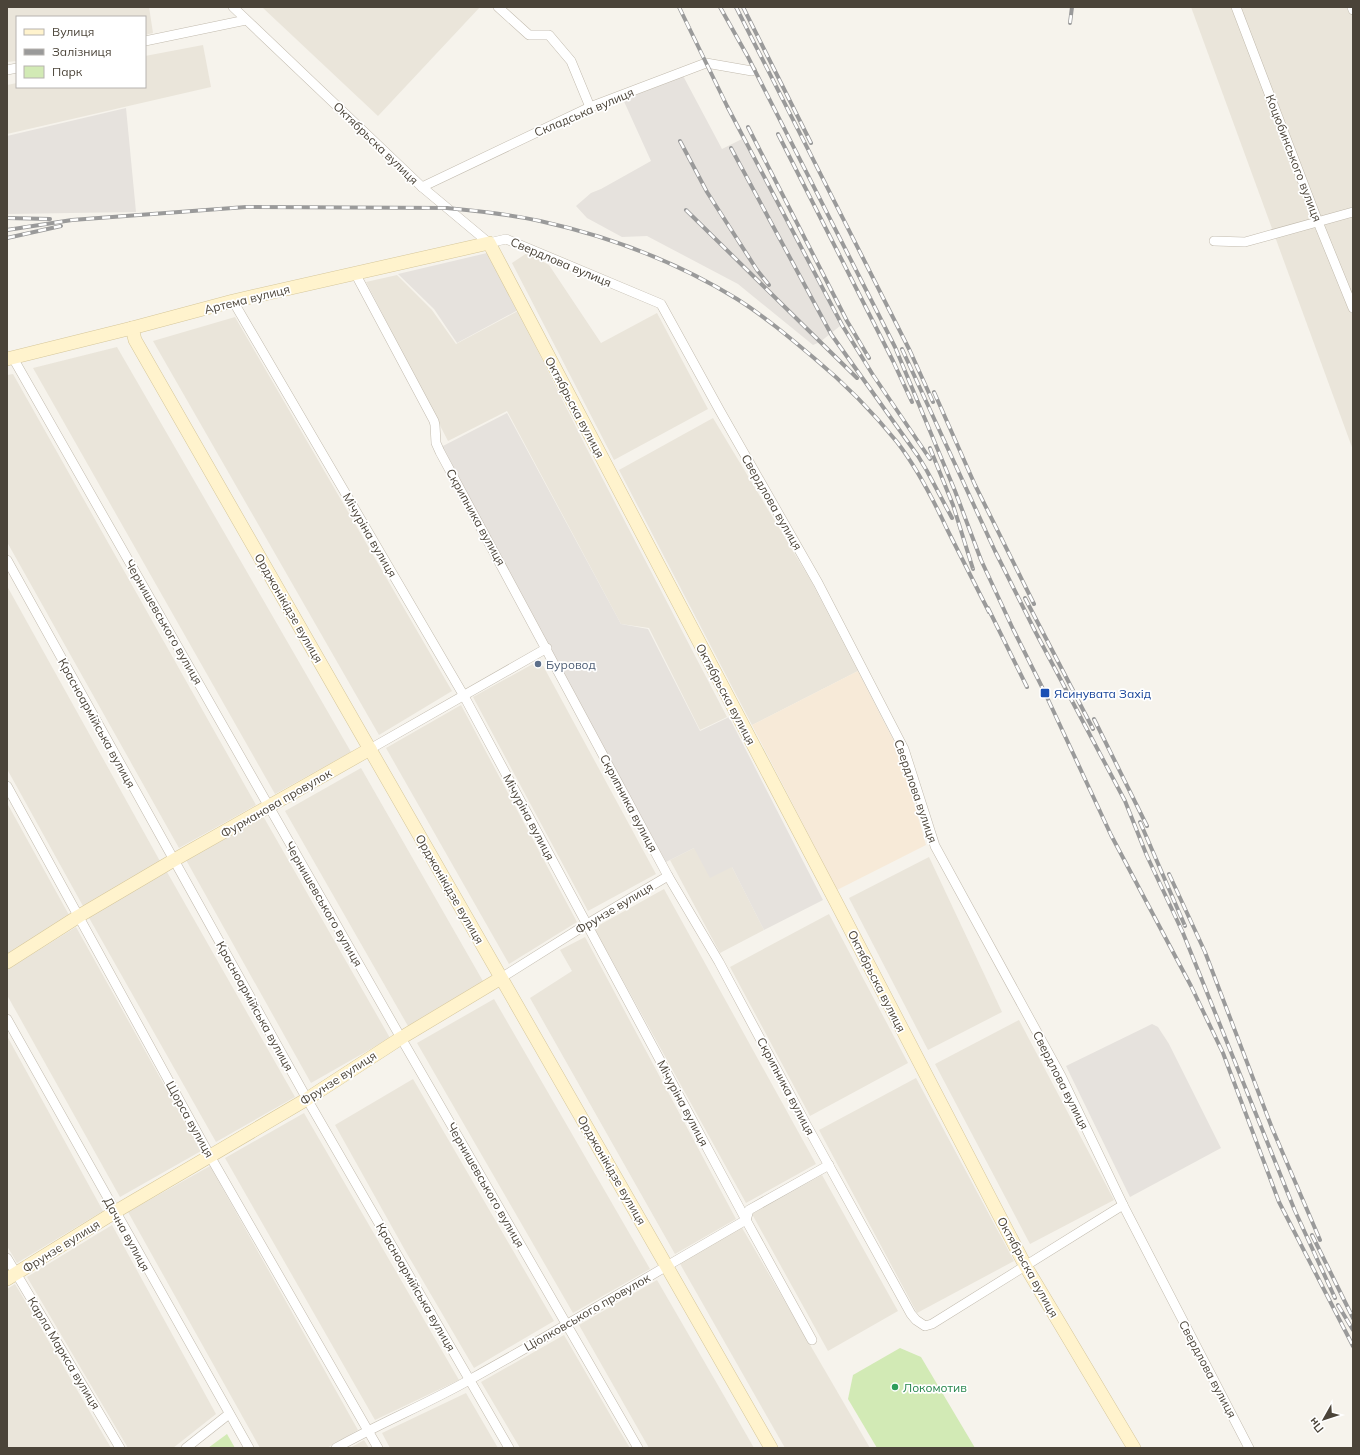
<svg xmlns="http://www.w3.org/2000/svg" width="1360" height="1455" font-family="Mulish,sans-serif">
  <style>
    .residential { fill: #eae5da }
    .commercial { fill: #f7ead8 }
    .industrial { fill: #e6e2dd }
    .green { fill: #d2eab5 }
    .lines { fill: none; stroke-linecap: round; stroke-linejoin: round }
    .street-casing { stroke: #c2bbae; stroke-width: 10 }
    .secondary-casing { stroke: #d6c79b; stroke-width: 14 }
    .street { stroke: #fff; stroke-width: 9 }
    .secondary { stroke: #fff3cd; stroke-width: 13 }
    .rail-casing { stroke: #9a9a9a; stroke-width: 4 }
    .rail { stroke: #fff; stroke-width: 2.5; stroke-dasharray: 8; stroke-linecap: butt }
    .service-dot { fill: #5c6f8a; stroke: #fff; stroke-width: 1.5 }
    .transit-dot { fill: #1a4fb4; stroke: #fff; stroke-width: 1.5 }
    .leisure-dot { fill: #2e9e5b; stroke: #fff; stroke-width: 1.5 }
    .labels { text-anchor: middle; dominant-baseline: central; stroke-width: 3.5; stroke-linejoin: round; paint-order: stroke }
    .street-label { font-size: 12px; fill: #4b4439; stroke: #fff }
    .service-label { font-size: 12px; fill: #4e5e75; stroke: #fff; text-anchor: start }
    .transit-label { font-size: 12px; fill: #164399; stroke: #fff; text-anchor: start }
    .leisure-label { font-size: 12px; fill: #27864d; stroke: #fff; text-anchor: start }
  </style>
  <rect width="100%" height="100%" fill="#f6f3ec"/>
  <g class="residential">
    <polygon points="7,7 149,7 153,33 145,35 145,17 17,17 17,61 7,62"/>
    <polygon points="262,7 480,7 378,116"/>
    <polygon points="1191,7 1353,7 1353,450"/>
    <polygon points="203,45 211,87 7,134 7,85 17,83 17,87 145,87 145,56"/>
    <polygon points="527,253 549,265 601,343 657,313 708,409 614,460 512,263"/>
    <polygon points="397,275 432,310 456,344 518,311 586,447 727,717 700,730 649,628 621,624 507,411 448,441 366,282"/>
    <polygon points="235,317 452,691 379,735 153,341"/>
    <polygon points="117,347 351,752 275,794 33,368"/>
    <polygon points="13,374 256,805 179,848 7,542 7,375"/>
    <polygon points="713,418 811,581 858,671 752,725 619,470"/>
    <polygon points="7,586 161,863 83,906 7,769"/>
    <polygon points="540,660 656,874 588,911 473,697"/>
    <polygon points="461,705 577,922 509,964 386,748"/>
    <polygon points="361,768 484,983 408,1026 285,811"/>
    <polygon points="7,803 69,915 7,955"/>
    <polygon points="263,816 390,1038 311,1083 186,860"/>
    <polygon points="694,848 732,867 764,930 720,953 670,860"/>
    <polygon points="929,857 1002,1012 928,1050 849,898"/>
    <polygon points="167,872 295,1097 216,1142 88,916"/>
    <polygon points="664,889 816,1164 746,1203 594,928"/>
    <polygon points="829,914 908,1063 810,1116 730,967"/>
    <polygon points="76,927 201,1151 120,1197 7,995 7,970"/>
    <polygon points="585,937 736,1219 675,1254 530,998 572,971 560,950"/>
    <polygon points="494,999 650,1269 573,1313 417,1043"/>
    <polygon points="1019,1020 1114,1200 1030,1244 935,1064"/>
    <polygon points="7,1036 103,1211 17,1263 7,1246"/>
    <polygon points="916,1078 1014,1261 917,1313 819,1130"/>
    <polygon points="413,1079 554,1321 474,1368 406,1252 335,1125"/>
    <polygon points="304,1113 459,1380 375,1420 225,1158"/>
    <polygon points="210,1166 358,1430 327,1448 260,1448 128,1212"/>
    <polygon points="822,1175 898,1311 828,1351 752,1214"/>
    <polygon points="112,1225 216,1414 173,1448 128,1448 27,1277"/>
    <polygon points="741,1226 870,1448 785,1448 679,1262"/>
    <polygon points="657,1280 723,1394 754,1448 649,1448 579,1325"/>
    <polygon points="15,1284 27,1304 111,1448 7,1448 7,1289"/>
    <polygon points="564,1335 615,1423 630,1448 520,1448 481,1382"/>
    <polygon points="466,1393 498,1448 390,1448 382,1433"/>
    <polygon points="364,1440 369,1448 350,1448"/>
  </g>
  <polygon class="commercial" points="858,671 900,753 926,845 837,890 752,725"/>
  <g class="industrial">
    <polygon points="681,72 722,149 742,139 797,242 840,326 820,342 813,345 738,284 647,236 622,237 587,218 576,206 591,193 601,189 651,161 622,97"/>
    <polygon points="126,108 136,212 7,214 7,136"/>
    <polygon points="487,253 518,310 457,343 434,309 398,274"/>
    <polygon points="507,413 621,624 648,629 700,731 729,717 823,900 764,930 732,867 710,878 694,848 666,862 441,447"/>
    <polygon points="1152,1024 1158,1027 1169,1044 1221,1148 1130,1197 1066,1066"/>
  </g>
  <g class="green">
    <polygon points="900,1348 921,1357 975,1448 877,1448 848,1399 853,1375"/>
    <polygon points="227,1434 235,1448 208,1448"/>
  </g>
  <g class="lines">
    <g class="street-casing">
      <g id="street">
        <polyline points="233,7 422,187 489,243 506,239 661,304 720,411 818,583 904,749 935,846 1061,1076 1123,1205 1249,1448"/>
        <polyline points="498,7 529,35 549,35 571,61 590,107"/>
        <polyline points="1236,7 1318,222 1353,308"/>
        <polyline points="1352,7 1353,10"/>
        <polyline points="145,41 246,20"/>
        <polyline points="7,70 17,68"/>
        <polyline points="422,187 590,107 706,63 752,71"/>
        <polyline points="1214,241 1245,242 1353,212"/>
        <polyline points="355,273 434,421 435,425 436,443 440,452 668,876 719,962 807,1126 911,1314 916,1320 925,1326 932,1324 1123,1205"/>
        <polyline points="233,301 464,696 746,1220 812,1340"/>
        <polyline points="13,358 401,1038 638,1448"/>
        <polyline points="7,560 307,1099 509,1448"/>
        <polyline points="370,749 547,648"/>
        <polyline points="7,786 210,1156 378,1448"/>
        <polyline points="501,978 587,924 668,876"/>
        <polyline points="7,1019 249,1448"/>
        <polyline points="7,1258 120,1448"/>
        <polyline points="186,1448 229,1414"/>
        <path d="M 336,1448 C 380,1423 427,1404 471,1379 C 563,1328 654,1273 746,1220 L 749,1210 L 829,1165"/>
      </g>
    </g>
    <g class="secondary-casing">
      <g id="secondary">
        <polyline points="132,328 135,340 771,1448"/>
        <polyline points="7,359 132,328 233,301 489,243 835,900 1026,1267 1134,1448"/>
        <polyline points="7,962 79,916 174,860 370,749"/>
        <polyline points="7,1279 115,1212 307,1099 401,1038 501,978"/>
      </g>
    </g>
    <use href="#street" class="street"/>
    <use href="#secondary" class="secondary"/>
    <g class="rail-casing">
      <g id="rail">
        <polyline points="679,7 727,106 842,325 873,375 930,459"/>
        <polyline points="720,7 748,57 895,347 955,491 981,560 1013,629 1045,693 1111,835 1191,986 1223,1053 1279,1202 1353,1346"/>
        <polyline points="736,7 910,351 933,402"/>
        <polyline points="743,7 811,143"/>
        <polyline points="1070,23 1072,7"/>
        <polyline points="748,127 847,321 869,358"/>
        <polyline points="778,134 893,361 912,402"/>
        <polyline points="680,141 707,192 757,270 769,285"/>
        <polyline points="731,148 831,334 918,456 927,471 952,518"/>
        <polyline points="686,210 857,378"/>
        <polyline points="7,218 50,219"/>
        <path d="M 7,230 L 72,220 L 246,207 L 447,208 C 478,211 510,214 540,221 C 608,236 677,262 737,299 C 764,316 789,337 814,358 C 844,383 872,411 897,442 C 917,468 933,499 947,529 C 961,557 975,584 989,612"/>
        <polyline points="7,238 61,226"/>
        <polyline points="902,349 995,551 1036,633 1125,801 1147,856 1183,933 1295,1211 1335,1298"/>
        <polyline points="934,392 975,485 1034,604"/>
        <polyline points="930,448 953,505 973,569"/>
        <polyline points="1025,598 1093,729"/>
        <polyline points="988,608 1027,687"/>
        <polyline points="1094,719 1147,826"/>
        <polyline points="1140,822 1185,926"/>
        <polyline points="1169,874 1205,952 1272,1128 1320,1240"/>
        <polyline points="1312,1235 1353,1318"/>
        <polyline points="1338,1305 1353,1330"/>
      </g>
    </g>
    <use href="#rail" class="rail"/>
  </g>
  <circle class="service-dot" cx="538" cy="664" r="4"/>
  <rect class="transit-dot" x="1040" y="688" width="10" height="10" rx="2"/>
  <circle class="leisure-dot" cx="895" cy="1387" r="4"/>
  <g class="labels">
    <g class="street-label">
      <text transform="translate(584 112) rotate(-23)">Складська вулиця</text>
      <text transform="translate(376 143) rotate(44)">Октябрьска вулиця</text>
      <text transform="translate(1294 158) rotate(69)">Коцюбинського вулиця</text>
      <text transform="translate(561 262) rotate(23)">Свердлова вулиця</text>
      <text transform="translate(247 299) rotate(-14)">Артема вулиця</text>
      <text transform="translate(575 407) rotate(62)">Октябрьска вулиця</text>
      <text transform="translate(772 502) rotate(60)">Свердлова вулиця</text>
      <text transform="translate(476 517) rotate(61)">Скрипника вулиця</text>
      <text transform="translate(370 535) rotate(60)">Мічуріна вулиця</text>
      <text transform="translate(289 608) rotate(60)">Орджонікідзе вулиця</text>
      <text transform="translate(164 622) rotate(60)">Чернишевського вулиця</text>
      <text transform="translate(726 694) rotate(62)">Октябрьска вулиця</text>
      <text transform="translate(97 723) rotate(61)">Красноармійська вулиця</text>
      <text transform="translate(916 791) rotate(71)">Свердлова вулиця</text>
      <text transform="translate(276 803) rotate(-30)">Фурманова провулок</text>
      <text transform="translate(629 803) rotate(62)">Скрипника вулиця</text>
      <text transform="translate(529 817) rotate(62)">Мічуріна вулиця</text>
      <text transform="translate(450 889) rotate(60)">Орджонікідзе вулиця</text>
      <text transform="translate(324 904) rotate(60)">Чернишевського вулиця</text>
      <text transform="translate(614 908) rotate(-31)">Фрунзе вулиця</text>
      <text transform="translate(877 981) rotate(63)">Октябрьска вулиця</text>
      <text transform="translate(255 1006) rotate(61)">Красноармійська вулиця</text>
      <text transform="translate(338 1078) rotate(-33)">Фрунзе вулиця</text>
      <text transform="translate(1061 1080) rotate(63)">Свердлова вулиця</text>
      <text transform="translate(786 1086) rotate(62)">Скрипника вулиця</text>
      <text transform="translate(683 1103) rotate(62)">Мічуріна вулиця</text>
      <text transform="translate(190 1119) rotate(61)">Щорса вулиця</text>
      <text transform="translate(612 1170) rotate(60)">Орджонікідзе вулиця</text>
      <text transform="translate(486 1185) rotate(60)">Чернишевського вулиця</text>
      <text transform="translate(127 1234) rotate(61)">Дачна вулиця</text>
      <text transform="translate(61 1246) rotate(-32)">Фрунзе вулиця</text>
      <text transform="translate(1028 1267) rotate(61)">Октябрьска вулиця</text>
      <text transform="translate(416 1287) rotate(60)">Красноармійська вулиця</text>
      <text transform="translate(587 1312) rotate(-30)">Ціолковського провулок</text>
      <text transform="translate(64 1353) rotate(59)">Карла Маркса вулиця</text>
      <text transform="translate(1208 1369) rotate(62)">Свердлова вулиця</text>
    </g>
    <g class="service-label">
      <text x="546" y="664">Буровод</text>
    </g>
    <g class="transit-label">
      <text x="1054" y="693">Ясинувата Захід</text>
    </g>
    <g class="leisure-label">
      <text x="903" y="1387">Локомотив</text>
    </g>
  </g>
  <rect width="1360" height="1455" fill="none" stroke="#4b4439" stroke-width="16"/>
  <rect x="16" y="16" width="130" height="72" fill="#ffffff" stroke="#b7b4b0"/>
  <rect x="24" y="29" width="20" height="6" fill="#fff3cd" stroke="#b7b4b0"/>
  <text x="52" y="36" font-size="12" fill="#4b4439">Вулиця</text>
  <rect x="24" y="49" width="20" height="6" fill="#9a9a9a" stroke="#b7b4b0"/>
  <text x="52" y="56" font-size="12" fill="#4b4439">Залізниця</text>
  <rect x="24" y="66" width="20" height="12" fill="#d2eab5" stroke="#b7b4b0"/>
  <text x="52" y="76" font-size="12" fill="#4b4439">Парк</text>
  <g transform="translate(1324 1419) rotate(231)" stroke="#ffffff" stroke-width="3" paint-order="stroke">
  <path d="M0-3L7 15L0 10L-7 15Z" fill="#4b4439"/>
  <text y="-6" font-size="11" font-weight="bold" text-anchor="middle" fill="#4b4439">Пн</text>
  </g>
</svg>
